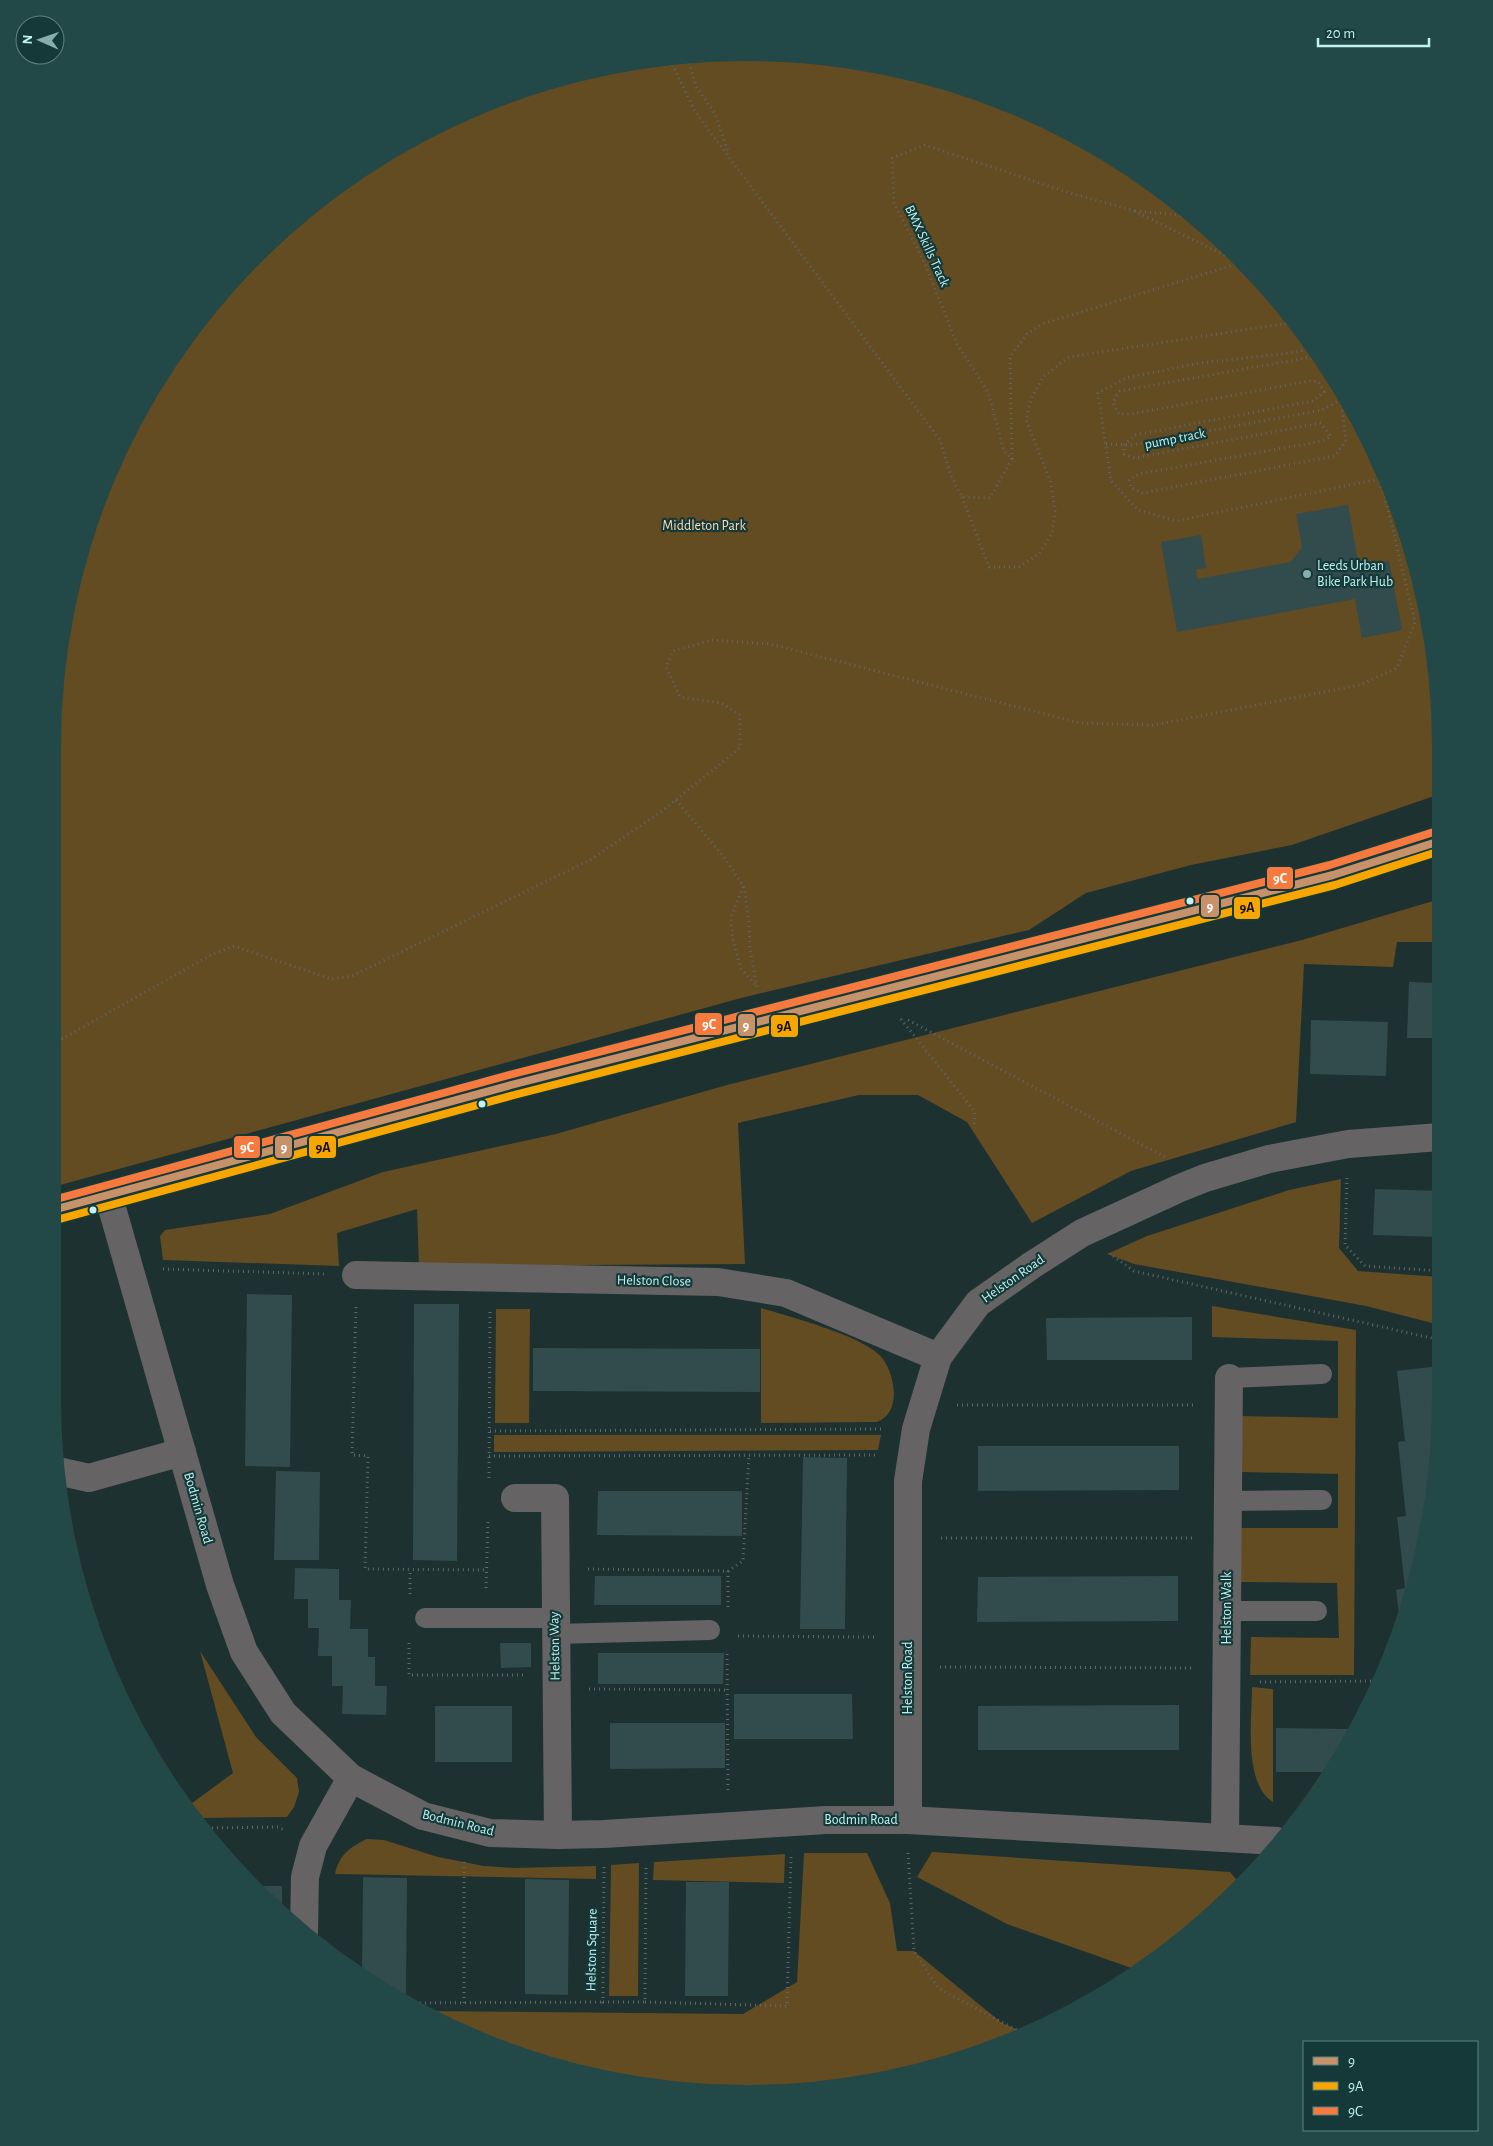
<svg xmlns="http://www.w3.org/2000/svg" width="1493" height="2146" font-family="'Alegreya Sans',sans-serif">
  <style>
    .green { fill: #634b22 }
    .building { fill: #324b4d }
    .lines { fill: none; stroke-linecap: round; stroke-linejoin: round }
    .path { stroke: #616667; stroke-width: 3; stroke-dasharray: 1 4; stroke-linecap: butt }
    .lane { stroke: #666364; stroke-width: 20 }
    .street { stroke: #666364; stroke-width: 28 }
    .secondary { stroke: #686466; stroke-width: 28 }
    .bus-1-casing { stroke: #153939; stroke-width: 11 }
    .bus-2-casing { stroke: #153939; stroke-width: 11 }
    .bus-3-casing { stroke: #153939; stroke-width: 11 }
    .bus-1 { stroke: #c7916a; stroke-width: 8 }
    .bus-2 { stroke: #f7a600; stroke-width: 8 }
    .bus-3 { stroke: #f6793e; stroke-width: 8 }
    .poi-dot { fill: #86aeae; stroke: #153939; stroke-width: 2 }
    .bus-dot { fill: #bff2f1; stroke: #153939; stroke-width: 2 }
    .labels { text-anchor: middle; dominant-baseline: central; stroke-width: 4.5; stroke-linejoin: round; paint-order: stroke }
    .street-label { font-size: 14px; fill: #bff2f1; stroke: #153939 }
    .park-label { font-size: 14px; fill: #fdddb1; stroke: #153939 }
    .poi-label { font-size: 14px; fill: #bff2f1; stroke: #153939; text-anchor: start }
    .line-badge { stroke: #153939; stroke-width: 2 }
    .badge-label { font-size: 14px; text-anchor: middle; font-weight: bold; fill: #fff }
    .pale-badge-label { font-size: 14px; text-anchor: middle; font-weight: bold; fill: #111 }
  </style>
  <rect width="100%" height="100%" fill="#1d3131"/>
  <g class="green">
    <polygon points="747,53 882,66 1012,105 1132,170 1237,256 1297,324 1369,439 1427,611 1440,746 1440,794 1292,845 1191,865 1086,893 1029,930 745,997 53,1187 53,746 66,611 89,523 145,400 256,256 361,169 481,105 611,66"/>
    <polygon points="1440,899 1440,942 1397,942 1393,967 1304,964 1296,1122 1131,1171 1032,1223 967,1122 918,1095 859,1095 738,1123 745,1264 419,1266 417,1209 337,1233 339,1266 163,1260 160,1236 165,1230 270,1214 383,1172 556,1134 727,1085 1302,940"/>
    <polygon points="1341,1179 1339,1248 1358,1271 1440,1277 1440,1325 1366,1306 1134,1264 1107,1254 1147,1236 1289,1190"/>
    <polygon points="1212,1306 1356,1330 1354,1675 1250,1675 1251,1637 1339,1638 1337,1583 1240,1582 1240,1528 1338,1528 1338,1474 1241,1472 1242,1416 1338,1418 1338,1341 1212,1337"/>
    <path d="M 761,1308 C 789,1317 866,1336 883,1359 C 890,1369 894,1383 894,1395 C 893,1408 889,1417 877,1422 L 761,1423 Z"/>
    <polygon points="496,1309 530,1309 529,1423 495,1423"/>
    <polygon points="494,1435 881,1435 878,1450 494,1452"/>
    <polygon points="200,1651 256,1737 297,1778 299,1792 294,1807 287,1817 198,1818 188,1806 233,1773"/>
    <path d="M 1252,1687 L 1273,1689 L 1273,1802 C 1243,1784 1252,1718 1252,1687 Z"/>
    <path d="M 367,1839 L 384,1840 L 438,1857 L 484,1866 L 514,1868 L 596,1866 L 596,1879 L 335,1874 C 339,1855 350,1847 367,1839 Z"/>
    <polygon points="932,1852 1230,1872 1239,1883 1243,1884 1169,1950 1137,1970 1007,1924 917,1877"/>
    <polygon points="804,1853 867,1853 890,1903 897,1951 914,1951 1002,2023 1023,2032 882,2080 792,2092 656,2088 481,2041 420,2011 743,2014 797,1982"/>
    <polygon points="785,1854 784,1883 653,1880 654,1862"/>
    <polygon points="639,1863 638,1996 609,1996 611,1865"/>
  </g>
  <g class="building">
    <polygon points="1348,505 1359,567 1389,561 1402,630 1362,638 1355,599 1177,632 1161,542 1201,535 1206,568 1196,569 1197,579 1291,562 1302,547 1296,514"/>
    <polygon points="1409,982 1440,983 1440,1038 1407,1038"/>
    <polygon points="1311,1020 1388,1022 1386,1076 1310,1074"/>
    <polygon points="1375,1189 1440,1191 1440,1237 1373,1235"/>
    <polygon points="247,1294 292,1295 290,1467 245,1466"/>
    <polygon points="414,1304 459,1304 457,1561 413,1560"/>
    <polygon points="1192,1317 1192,1360 1047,1360 1046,1318"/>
    <polygon points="533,1348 760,1349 760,1392 533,1391"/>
    <polygon points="1438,1366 1440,1400 1427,1535 1400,1623 1396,1590 1405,1588 1397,1517 1406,1516 1398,1442 1405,1441 1397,1371"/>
    <polygon points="978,1446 1179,1446 1179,1490 978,1491"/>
    <polygon points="803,1457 847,1458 845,1629 800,1629"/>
    <polygon points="276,1471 320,1472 319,1560 274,1560"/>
    <polygon points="598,1491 742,1491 742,1536 597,1535"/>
    <polygon points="295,1568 339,1569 339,1600 351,1600 350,1629 368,1629 368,1657 375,1657 375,1686 387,1686 386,1715 342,1714 343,1686 332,1686 332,1656 318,1656 319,1628 308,1628 308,1599 294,1599"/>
    <polygon points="595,1576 721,1576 721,1605 594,1605"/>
    <polygon points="1178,1576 1178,1621 977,1622 978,1577"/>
    <polygon points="500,1643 531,1643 531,1667 501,1668"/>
    <polygon points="598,1653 724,1653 723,1684 598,1684"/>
    <polygon points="734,1694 852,1694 853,1739 734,1739"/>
    <polygon points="1179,1705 1179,1750 978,1750 978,1706"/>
    <rect x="435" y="1706" width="77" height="56"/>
    <polygon points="610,1723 725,1723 725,1768 610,1769"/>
    <polygon points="1276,1728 1348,1729 1354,1729 1330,1772 1276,1772"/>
    <polygon points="363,1877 407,1878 406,1995 392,1995 362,1974"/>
    <polygon points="525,1879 569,1880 568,1995 525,1994"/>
    <polygon points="686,1882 729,1882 728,1996 685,1996"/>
    <polygon points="258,1886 282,1886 282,1913"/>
  </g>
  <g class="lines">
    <g class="path">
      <polyline points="688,58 696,86 715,114 729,154"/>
      <polyline points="670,60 696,113 940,440 951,476 962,497 990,498 1012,459 1004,451 988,392 957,344 925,264 894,203 892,158 925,145 1073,194 1132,210 1241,263 1243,262"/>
      <polyline points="1135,211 1189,216"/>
      <polyline points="1312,349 1282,354 1199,363 1126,378 1098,393 1111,481 1138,510 1176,521 1379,479"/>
      <polyline points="1317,356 1120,391 1113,402 1119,414 1131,414 1310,381 1319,382 1324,392 1313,401 1135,435 1124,445 1124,454 1135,458 1320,423 1331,436 1322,441 1139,474 1129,480 1131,488 1142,493 1335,456 1346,440 1340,393"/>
      <polyline points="1106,444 1132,445 1322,410 1341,400"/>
      <polyline points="1012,459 1010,357 1027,334 1042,324 1240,263"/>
      <path d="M 1378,467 C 1379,479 1380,492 1390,500"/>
      <polyline points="962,497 989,567 1019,567 1039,554 1052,533 1055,511 1050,480 1026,420 1031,399 1043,377 1069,357 1295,322"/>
      <polyline points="676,800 724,857 744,887 749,924 750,948 757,988"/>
      <polyline points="743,887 731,917 733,941 741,969 757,986"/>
      <polyline points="901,1019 975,1112 974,1127"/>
      <polyline points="908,1020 1167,1158"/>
      <polyline points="53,1044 211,955 234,946 331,979 352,976 590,860 662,811 740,748 740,715 721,703 680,697 666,667 673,651 712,640 770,644 1080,723 1154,725 1360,685 1397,668 1415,622 1385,497"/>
      <polyline points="1347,1178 1345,1245 1365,1266 1440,1271"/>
      <polyline points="1113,1256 1134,1271 1440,1340"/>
      <polyline points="163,1269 325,1274"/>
      <polyline points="356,1307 352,1455 368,1456 365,1569 487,1570"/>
      <polyline points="957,1405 1196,1405"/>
      <polyline points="490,1431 881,1429"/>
      <polyline points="489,1456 879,1455"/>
      <polyline points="489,1478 490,1311"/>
      <polyline points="941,1538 1195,1538"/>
      <polyline points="588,1569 728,1571 743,1561 749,1455"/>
      <polyline points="486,1588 488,1519"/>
      <polyline points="410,1594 410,1570"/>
      <polyline points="728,1607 728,1571"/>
      <polyline points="738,1636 874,1637"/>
      <polyline points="409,1643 409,1675 523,1675"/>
      <polyline points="727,1654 728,1792"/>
      <polyline points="940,1667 1194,1668"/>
      <polyline points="1260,1682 1379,1681"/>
      <polyline points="589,1689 727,1690"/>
      <polyline points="207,1828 278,1827 284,1830"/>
      <polyline points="908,1853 914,1951 938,1988 1022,2033"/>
      <polyline points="604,1867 603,2002 645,2002 646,1866"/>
      <polyline points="645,2002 787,2006 791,1856"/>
      <polyline points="405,2003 603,2002"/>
      <polyline points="464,2003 464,1861"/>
    </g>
    <g class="lane">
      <polyline points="1229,1378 1322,1374"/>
      <polyline points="1228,1501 1322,1500"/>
      <polyline points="1227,1611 1317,1611"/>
      <polyline points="425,1618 555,1618"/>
      <polyline points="555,1634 710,1630"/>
    </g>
    <g class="street">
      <polyline points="108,1194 220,1585 244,1652 283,1713 351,1778 423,1816 490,1833 558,1835 604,1834 826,1820 908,1820 1277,1841"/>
      <polyline points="356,1275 718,1282 786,1293 938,1357"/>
      <polyline points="62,1472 89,1478 182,1452"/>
      <polyline points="515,1498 555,1498 558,1835"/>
      <polyline points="908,1820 908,1481 916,1429 938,1357 978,1303 1032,1265 1082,1233 1180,1188 1205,1178 1269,1159 1348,1144 1440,1137"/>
      <polyline points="1225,1838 1229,1378"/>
      <polyline points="304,1932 305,1877 313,1846 351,1778"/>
    </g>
    <polyline class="secondary" points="53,1210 511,1085 1333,875 1440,841"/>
    <g class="bus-1-casing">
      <polyline id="bus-1" points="53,1210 511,1085 1333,875 1440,841"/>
    </g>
    <g class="bus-2-casing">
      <polyline id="bus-2" points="56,1220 514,1095 1335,885 1440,851"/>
    </g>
    <g class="bus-3-casing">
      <polyline id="bus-3" points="53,1200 509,1075 1330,865 1437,831"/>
    </g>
    <use href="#bus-1" class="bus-1"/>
    <use href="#bus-2" class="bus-2"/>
    <use href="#bus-3" class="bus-3"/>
  </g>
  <circle class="poi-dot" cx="1307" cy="574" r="5"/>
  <g class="bus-dot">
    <circle cx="1190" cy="901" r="4.5"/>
    <circle cx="482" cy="1104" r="4.5"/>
    <circle cx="93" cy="1210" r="4.5"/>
  </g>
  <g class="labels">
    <g class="street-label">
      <text transform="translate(927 246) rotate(65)">BMX Skills Track</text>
      <text transform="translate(1175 439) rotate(-11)">pump track</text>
      <text transform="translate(1013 1279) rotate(-35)">Helston Road</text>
      <text transform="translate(654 1281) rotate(1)">Helston Close</text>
      <text transform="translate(198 1508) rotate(74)">Bodmin Road</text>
      <text transform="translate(1227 1608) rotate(-90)">Helston Walk</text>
      <text transform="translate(555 1646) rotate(-91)">Helston Way</text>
      <text transform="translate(908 1678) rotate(-90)">Helston Road</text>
      <text x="861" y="1820">Bodmin Road</text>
      <text transform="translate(458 1823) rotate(14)">Bodmin Road</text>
      <text transform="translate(592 1950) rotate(-89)">Helston Square</text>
    </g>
    <g class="park-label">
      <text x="704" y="526">Middleton Park</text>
    </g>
    <g class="poi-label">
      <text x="1317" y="566">Leeds Urban<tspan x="1317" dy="16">Bike Park Hub</tspan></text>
    </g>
  </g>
  <path d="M0 0H1493V2146H0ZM746 61H747A685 685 0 0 1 1432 746V1400A685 685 0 0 1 747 2085H746A685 685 0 0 1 61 1400V746A685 685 0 0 1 746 61Z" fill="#234848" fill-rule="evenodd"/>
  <g class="line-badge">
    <rect x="1266" y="866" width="28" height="24" rx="5" fill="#f6793e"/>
    <rect x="1200" y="894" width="20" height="24" rx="5" fill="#c7916a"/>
    <rect x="1233" y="896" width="28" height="24" rx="5" fill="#f7a600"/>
    <rect x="694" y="1012" width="29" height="24" rx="5" fill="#f6793e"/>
    <rect x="737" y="1013" width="19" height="24" rx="5" fill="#c7916a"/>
    <rect x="770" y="1014" width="29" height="24" rx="5" fill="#f7a600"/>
    <rect x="233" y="1135" width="28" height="24" rx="5" fill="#f6793e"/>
    <rect x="274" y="1135" width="19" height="24" rx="5" fill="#c7916a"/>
    <rect x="308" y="1135" width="29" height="24" rx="5" fill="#f7a600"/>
  </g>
  <g class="badge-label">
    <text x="1280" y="883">9C</text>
    <text x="1210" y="911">9</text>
    <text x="709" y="1029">9C</text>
    <text x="746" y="1030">9</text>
    <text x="247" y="1152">9C</text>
    <text x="284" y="1152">9</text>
  </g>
  <g class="pale-badge-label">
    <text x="1247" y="912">9A</text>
    <text x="784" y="1031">9A</text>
    <text x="323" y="1152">9A</text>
  </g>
  <rect x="1303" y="2041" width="175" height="90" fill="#153939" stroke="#598383"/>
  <rect x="1313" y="2057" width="25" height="8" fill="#c7916a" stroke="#598383"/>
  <text x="1348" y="2066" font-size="15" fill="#bff2f1">9</text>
  <rect x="1313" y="2082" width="25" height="8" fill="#f7a600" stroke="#598383"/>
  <text x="1348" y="2091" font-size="15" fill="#bff2f1">9A</text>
  <rect x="1313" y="2107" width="25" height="8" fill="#f6793e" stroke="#598383"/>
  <text x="1348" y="2116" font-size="15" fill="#bff2f1">9C</text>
  <g transform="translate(40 40) rotate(272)"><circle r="24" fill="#153939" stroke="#598383"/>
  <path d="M0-4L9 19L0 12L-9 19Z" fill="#86aeae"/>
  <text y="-8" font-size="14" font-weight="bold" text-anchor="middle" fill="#bff2f1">N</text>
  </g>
  <path d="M1318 38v8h111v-8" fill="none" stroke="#bff2f1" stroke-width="2.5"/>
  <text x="1326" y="38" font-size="15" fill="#bff2f1" stroke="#153939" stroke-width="4" paint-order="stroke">20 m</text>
</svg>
